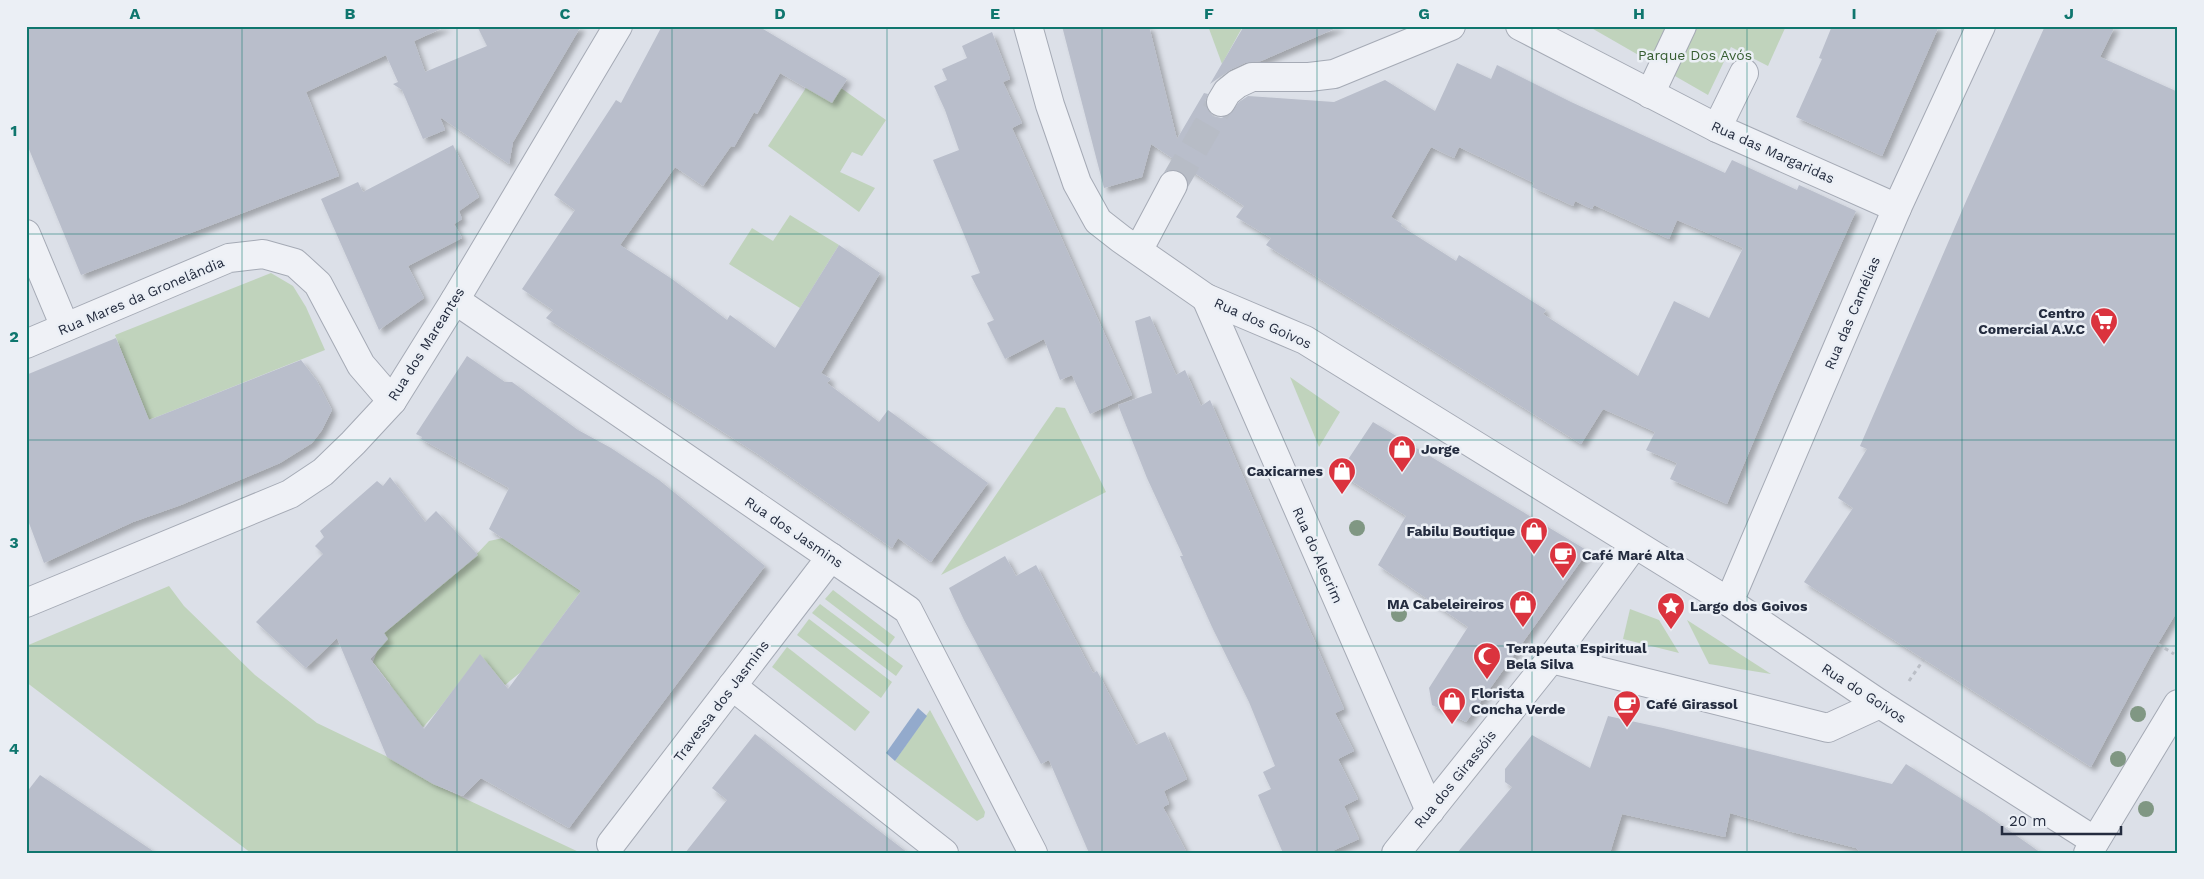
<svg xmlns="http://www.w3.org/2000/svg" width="2204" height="879" font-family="'Work Sans',sans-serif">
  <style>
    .green { fill: #c0d3bc }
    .water { fill: #93aacc }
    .building { fill: #b9becb; fill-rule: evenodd; filter: url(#shadow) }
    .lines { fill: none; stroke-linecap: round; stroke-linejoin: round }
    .minor-tunnel { stroke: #b7bcc6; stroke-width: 28; stroke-dasharray: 28 14; stroke-linecap: butt }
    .minor-casing { stroke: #a5aab5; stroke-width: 30 }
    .path { stroke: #babec6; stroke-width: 3; stroke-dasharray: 4 4; stroke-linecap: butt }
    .minor { stroke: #eff1f6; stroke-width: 28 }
    .tree { fill: #809783 }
    .grid { fill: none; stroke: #0f766e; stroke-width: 1; stroke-opacity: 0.55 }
    .labels { text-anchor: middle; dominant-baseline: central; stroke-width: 5; stroke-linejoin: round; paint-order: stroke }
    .park-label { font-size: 14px; fill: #355c30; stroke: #ebeff5 }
    .street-label { font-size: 14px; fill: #242c3f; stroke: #ebeff5 }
    .poi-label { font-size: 14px; font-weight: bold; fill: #242c3f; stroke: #ebeff5; text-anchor: start }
    .neatline { fill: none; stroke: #0f766e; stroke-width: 2 }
    .grid-label { font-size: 16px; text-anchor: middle; font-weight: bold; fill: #0f766e }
  </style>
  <defs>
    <filter id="shadow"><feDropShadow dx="4.5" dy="4.5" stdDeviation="2.5" flood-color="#0004"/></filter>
  </defs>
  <rect width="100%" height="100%" fill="#dce0e8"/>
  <g class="green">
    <polygon points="1208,26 1243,26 1222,64"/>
    <polygon points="1588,26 1786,26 1768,66 1731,47 1708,95"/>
    <polygon points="817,71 886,120 862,156 852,152 840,172 875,188 859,212 768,146"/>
    <polygon points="790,215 839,245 800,308 729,264 752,228 773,241"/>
    <polygon points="271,273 293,286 306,307 325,350 149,420 115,335"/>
    <polygon points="1290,377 1340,412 1319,447"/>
    <polygon points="1056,407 1065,408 1106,492 941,575"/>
    <polygon points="503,538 581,591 521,672 505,685 480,655 439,709 411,741 390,684 373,662 384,633 472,559 489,541"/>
    <polygon points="169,586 184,606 255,675 317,723 394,760 434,784 581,853 251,853 26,682 26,646"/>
    <polygon points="833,590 895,637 888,647 825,599"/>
    <polygon points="820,604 903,666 896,676 812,613"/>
    <polygon points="1630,609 1659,620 1679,653 1623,639"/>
    <polygon points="809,619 892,682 881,698 797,635"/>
    <polygon points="1687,620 1771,674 1709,664"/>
    <polygon points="787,647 870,712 855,731 772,667"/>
    <polygon points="930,710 985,812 984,817 977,821 895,761"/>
  </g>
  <polygon class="water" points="918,708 927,716 895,761 886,753"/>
  <g class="building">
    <polygon points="26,26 447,26 414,41 425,72 487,46 477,26 581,26 513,142 509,164 440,117 445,130 423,139 402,90 393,84 398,82 386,55 306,92 339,176 81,275 26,142"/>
    <polygon points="662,26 758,26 847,79 832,103 780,73 757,114 754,112 734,147 731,146 703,186 675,167 620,245 672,279 727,320 730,315 775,348 839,245 880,273 821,373 831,379 827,383 879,422 888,410 988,483 931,562 898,538 892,548 756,453 581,341 546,318 553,310 522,289 575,210 554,195 616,100 621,103"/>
    <path d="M 1062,26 L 1149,26 L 1177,139 L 1204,93 L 1208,94 L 1205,102 L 1208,110 L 1213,116 L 1221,118 L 1229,115 L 1239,102 L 1248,96 L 1334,102 L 1385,80 L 1435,111 L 1457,63 L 1491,79 L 1497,65 L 1571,102 L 1725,173 L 1732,160 L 1797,190 L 1799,185 L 1856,211 L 1774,393 L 1727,504 L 1670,479 L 1677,463 L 1646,450 L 1655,432 L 1603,409 L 1581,444 L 1266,245 L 1271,238 L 1236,217 L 1244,206 L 1151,144 L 1142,177 L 1104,188 ZM 1431,147 L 1454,158 L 1459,147 L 1534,183 L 1532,187 L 1573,206 L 1575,201 L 1592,209 L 1594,205 L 1669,239 L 1677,220 L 1743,248 L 1709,318 L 1674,301 L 1638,376 L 1543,314 L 1546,310 L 1459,255 L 1456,261 L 1401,226 L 1402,224 L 1391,217 Z"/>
    <polygon points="1244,26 1341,26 1261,61 1245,63 1230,70 1210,84"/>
    <polygon points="1832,26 1939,26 1882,156 1796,117 1822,59 1819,58"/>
    <polygon points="2045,26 2115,26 2100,57 2178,92 2178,610 2151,655 2091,767 1804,582 1853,508 1838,498 1867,449 1860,446 1967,199"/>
    <polygon points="992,32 1010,79 1003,82 1022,123 1012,128 1132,395 1090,414 1072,375 1060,380 1044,339 1005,359 987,323 994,320 971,276 980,273 933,160 959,150 945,110 934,86 947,80 942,69 967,58 962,46"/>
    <polygon points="453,145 479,197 459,211 462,219 454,224 462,238 408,266 424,298 379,330 321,199 358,182 363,192"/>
    <polygon points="1150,316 1176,375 1185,370 1201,406 1210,400 1344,709 1335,713 1354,751 1338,759 1358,799 1344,806 1359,839 1328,853 1283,853 1258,795 1271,789 1263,772 1275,766 1249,702 1212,627 1180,556 1183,556 1147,478 1118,405 1152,393 1135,321"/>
    <polygon points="116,338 149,420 301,360 317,381 332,410 322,430 312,443 280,463 181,505 133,522 44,563 26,515 26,375"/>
    <polygon points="467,356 505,382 512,382 578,430 611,448 659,480 765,566 569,828 481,778 463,796 433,784 387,757 337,638 306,668 256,622 323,554 315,546 324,537 320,531 377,481 383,486 390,477 425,522 436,511 478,555 384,633 388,639 370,659 424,729 480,654 508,689 581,591 489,529 509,488 421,439 422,437 416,434"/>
    <polygon points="1373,422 1588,551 1466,722 1432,705 1429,688 1468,627 1378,565 1406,516 1339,473"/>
    <polygon points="1005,556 1016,576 1036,565 1093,673 1097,671 1136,745 1165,732 1187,779 1164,791 1169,804 1163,807 1187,853 1089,853 1049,760 1041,764 964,620 949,588"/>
    <polygon points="1608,716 1663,728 1892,784 1906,764 1984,813 2041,853 1861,853 1856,848 1788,831 1788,830 1730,813 1725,837 1622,814 1610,853 1457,853 1512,787 1505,782 1505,769 1532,735 1590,768"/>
    <polygon points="755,734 818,784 908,853 685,853 727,800 712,788"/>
    <polygon points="40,775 156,853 26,853 26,793"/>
  </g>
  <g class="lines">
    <polyline class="minor-tunnel" points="1173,185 1221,102"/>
    <g class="minor-casing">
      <g id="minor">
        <polyline points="1028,26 1050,105 1077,183 1098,221 1121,239 1206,298 1305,340 1729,602 1880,704 2095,841"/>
        <polyline points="1520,26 1717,128 1897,208"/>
        <polyline points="1650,94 1682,26"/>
        <polyline points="1221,102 1227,92 1237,84 1252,77 1309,77 1334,74 1451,26"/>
        <polyline points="1717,128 1744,73"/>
        <polyline points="26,234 65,327"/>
        <polyline points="1139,249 1173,185"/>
        <polyline points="1206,298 1430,811"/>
        <polyline points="455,300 908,610 1033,853"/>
        <polyline points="26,344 229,258 263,254 295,263 318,284 361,365 392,401"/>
        <polyline points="1729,602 1897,208 1981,26"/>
        <polyline points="26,603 290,494 323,472 353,443 392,401 455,300 618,26"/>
        <polyline points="1551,659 1828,728 1880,704"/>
        <polyline points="732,686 944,853"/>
        <polyline points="611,844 831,557"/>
        <polyline points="1396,853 1551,659 1634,545"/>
        <polyline points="2088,853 2178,704"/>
      </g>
    </g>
    <g class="path">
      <polyline points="2158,644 2174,654"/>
      <polyline points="1909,681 1924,659"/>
    </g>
    <use href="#minor" class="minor"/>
  </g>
  <g class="tree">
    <circle cx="1357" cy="528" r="8"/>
    <circle cx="1399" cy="614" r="8"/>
    <circle cx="2138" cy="714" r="8"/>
    <circle cx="2118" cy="759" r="8"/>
    <circle cx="2146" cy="809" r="8"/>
  </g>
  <path class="grid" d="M 242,26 L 242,853M 457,26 L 457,853M 672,26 L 672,853M 887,26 L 887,853M 1102,26 L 1102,853M 1317,26 L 1317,853M 1532,26 L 1532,853M 1747,26 L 1747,853M 1962,26 L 1962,853M 26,234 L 2178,234M 26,440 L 2178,440M 26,646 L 2178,646"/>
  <defs>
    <g id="supermarket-pin" transform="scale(1.4375)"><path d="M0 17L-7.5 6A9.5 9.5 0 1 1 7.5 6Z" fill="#db333e" stroke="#ebeff5"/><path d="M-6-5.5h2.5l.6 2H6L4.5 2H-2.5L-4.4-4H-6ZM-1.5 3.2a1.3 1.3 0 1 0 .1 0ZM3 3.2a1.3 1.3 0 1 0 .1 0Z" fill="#fff"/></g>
    <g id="shop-pin" transform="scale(1.4375)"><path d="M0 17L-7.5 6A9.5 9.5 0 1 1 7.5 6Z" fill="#db333e" stroke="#ebeff5"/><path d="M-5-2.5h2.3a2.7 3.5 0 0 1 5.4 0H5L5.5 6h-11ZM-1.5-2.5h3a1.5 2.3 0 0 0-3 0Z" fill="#fff"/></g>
    <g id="cafe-pin" transform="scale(1.4375)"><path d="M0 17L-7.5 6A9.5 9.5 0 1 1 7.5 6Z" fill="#db333e" stroke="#ebeff5"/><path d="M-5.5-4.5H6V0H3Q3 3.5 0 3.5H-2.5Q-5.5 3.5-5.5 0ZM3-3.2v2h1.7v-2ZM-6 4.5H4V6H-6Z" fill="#fff"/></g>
    <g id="sight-pin" transform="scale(1.4375)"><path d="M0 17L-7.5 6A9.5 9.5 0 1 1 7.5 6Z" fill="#db333e" stroke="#ebeff5"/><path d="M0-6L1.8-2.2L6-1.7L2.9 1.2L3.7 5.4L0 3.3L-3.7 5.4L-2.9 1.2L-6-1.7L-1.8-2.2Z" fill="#fff"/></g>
    <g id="mosque-pin" transform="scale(1.4375)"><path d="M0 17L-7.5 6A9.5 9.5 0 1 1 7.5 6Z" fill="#db333e" stroke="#ebeff5"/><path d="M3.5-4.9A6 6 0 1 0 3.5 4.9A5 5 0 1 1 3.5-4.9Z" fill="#fff"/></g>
  </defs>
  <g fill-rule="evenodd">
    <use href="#supermarket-pin" x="2104" y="321"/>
    <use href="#shop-pin" x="1402" y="449"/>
    <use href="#shop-pin" x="1342" y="471"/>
    <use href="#shop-pin" x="1534" y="531"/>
    <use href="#cafe-pin" x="1563" y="555"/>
    <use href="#shop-pin" x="1523" y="604"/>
    <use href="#sight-pin" x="1671" y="606"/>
    <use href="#mosque-pin" x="1487" y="656"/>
    <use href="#shop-pin" x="1452" y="701"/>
    <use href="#cafe-pin" x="1627" y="704"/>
  </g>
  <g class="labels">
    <g class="park-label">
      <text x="1695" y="55">Parque Dos Avós</text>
    </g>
    <g class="street-label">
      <text transform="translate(1773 152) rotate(24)">Rua das Margaridas</text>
      <text transform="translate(141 296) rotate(-23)">Rua Mares da Gronelândia</text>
      <text transform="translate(1852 313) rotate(-67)">Rua das Camélias</text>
      <text transform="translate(1263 323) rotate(24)">Rua dos Goivos</text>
      <text transform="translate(426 344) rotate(-58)">Rua dos Mareantes</text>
      <text transform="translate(794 532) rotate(34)">Rua dos Jasmins</text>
      <text transform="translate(1318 555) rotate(66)">Rua do Alecrim</text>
      <text transform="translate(1864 693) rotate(33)">Rua do Goivos</text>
      <text transform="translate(721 701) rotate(-53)">Travessa dos Jasmins</text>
      <text transform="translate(1455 779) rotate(-51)">Rua dos Girassóis</text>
    </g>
    <g class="poi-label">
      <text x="2085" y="313" text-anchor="end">Centro<tspan x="2085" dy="16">Comercial A.V.C</tspan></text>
      <text x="1421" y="449">Jorge</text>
      <text x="1323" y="471" text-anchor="end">Caxicarnes</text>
      <text x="1515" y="531" text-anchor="end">Fabilu Boutique</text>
      <text x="1582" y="555">Café Maré Alta</text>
      <text x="1504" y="604" text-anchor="end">MA Cabeleireiros</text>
      <text x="1690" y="606">Largo dos Goivos</text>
      <text x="1506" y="648">Terapeuta Espiritual<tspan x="1506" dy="16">Bela Silva</tspan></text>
      <text x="1471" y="693">Florista<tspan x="1471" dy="16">Concha Verde</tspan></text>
      <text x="1646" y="704">Café Girassol</text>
    </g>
  </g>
  <rect width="2204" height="879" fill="none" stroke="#ebeff5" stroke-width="55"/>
  <path d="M2002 826v8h119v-8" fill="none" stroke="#242c3f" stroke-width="2.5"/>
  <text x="2009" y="826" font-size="15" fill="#242c3f" stroke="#ebeff5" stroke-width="4" paint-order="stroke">20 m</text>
  <rect x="28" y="28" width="2148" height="824" class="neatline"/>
  <g class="grid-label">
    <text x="135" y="19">A</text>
    <text x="350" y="19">B</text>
    <text x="565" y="19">C</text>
    <text x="780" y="19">D</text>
    <text x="995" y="19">E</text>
    <text x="1209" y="19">F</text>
    <text x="1424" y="19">G</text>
    <text x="1639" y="19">H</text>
    <text x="1854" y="19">I</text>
    <text x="2069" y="19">J</text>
    <text x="14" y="136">1</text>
    <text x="14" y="342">2</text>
    <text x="14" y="548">3</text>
    <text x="14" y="754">4</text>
  </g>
</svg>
